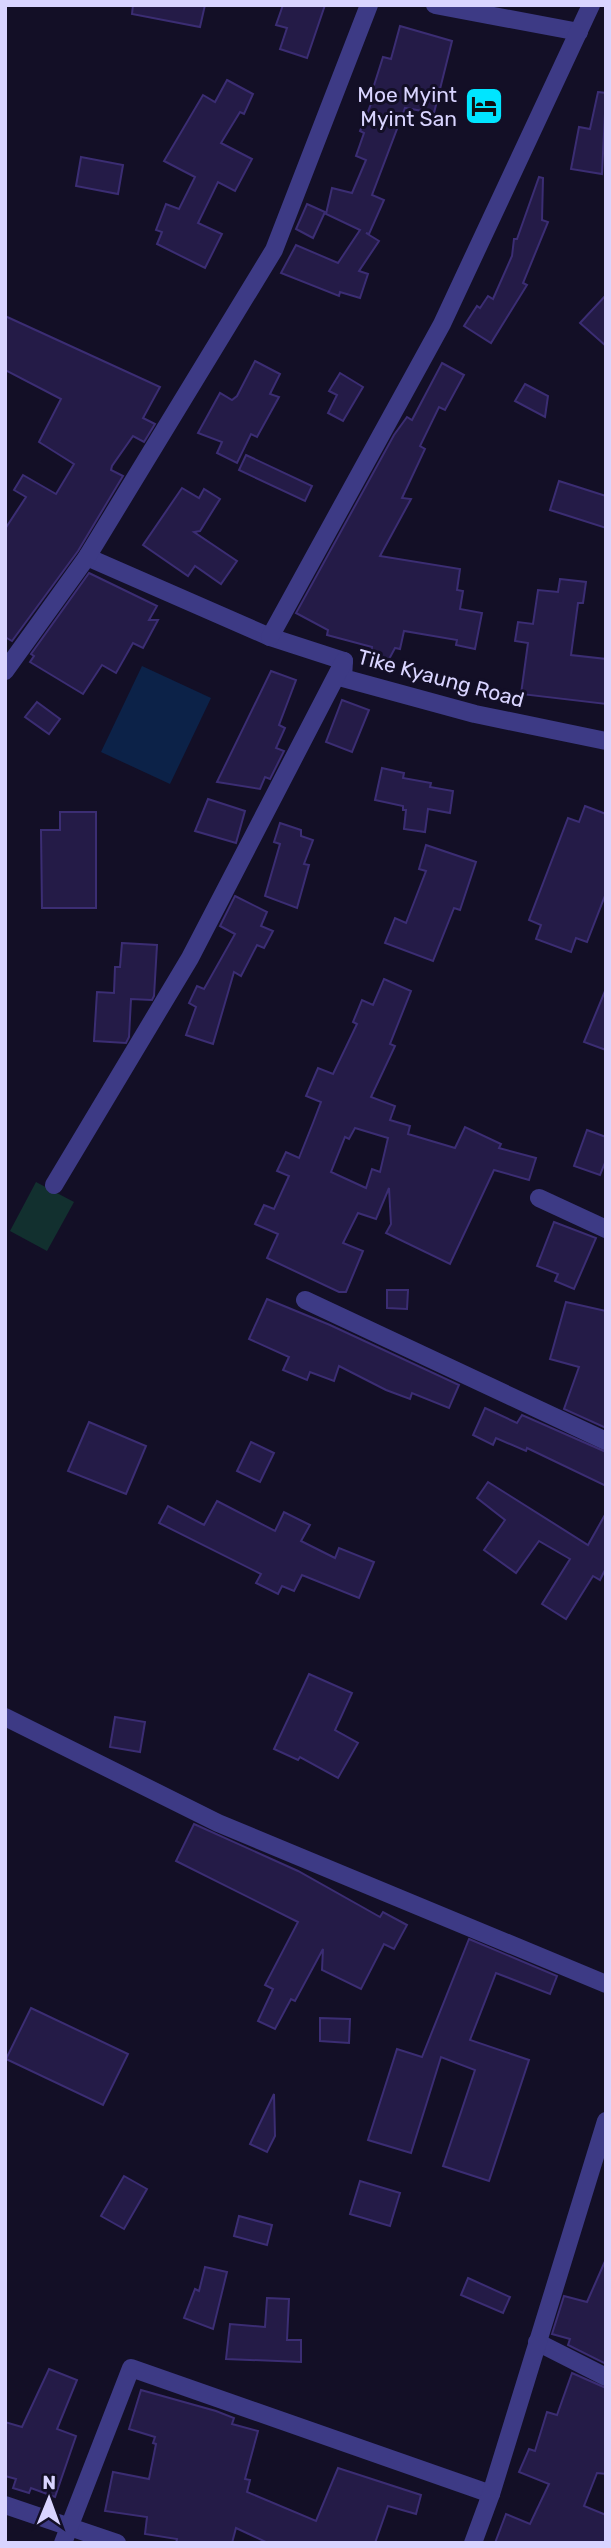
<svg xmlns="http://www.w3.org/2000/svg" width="611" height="2548" font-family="Rubik,sans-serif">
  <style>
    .green { fill: #12302f }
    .water { fill: #0c2248 }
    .building { fill: #241b47; stroke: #3b2d73; stroke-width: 2; fill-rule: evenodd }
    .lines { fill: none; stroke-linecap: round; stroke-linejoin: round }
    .street { stroke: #3d3a85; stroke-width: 18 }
    .labels { text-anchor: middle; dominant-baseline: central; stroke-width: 6; stroke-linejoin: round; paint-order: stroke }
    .poi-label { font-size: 21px; fill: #d9d4ff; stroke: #130f26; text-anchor: end }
    .street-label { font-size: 21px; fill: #d9d4ff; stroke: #130f26 }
  </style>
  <rect width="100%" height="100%" fill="#130f26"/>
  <polygon class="green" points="36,1182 74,1202 47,1251 10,1231"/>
  <polygon class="water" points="142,666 211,698 170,784 101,752"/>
  <g class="building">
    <polygon points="133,5 205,5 200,27 132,14"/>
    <polygon points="283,5 325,5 307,58 280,49 287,28 276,25"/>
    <polygon points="400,26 452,41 434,113 405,108 372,195 384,200 369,234 366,233 379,241 359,271 368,274 360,298 340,292 339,296 281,273 296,245 338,263 360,230 326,214 332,188 352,193 366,160 356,156 364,133 360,131 373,99 370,98 383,57 391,59"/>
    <polygon points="227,80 253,94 244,114 240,112 221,143 252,159 235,191 218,182 198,223 222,234 205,268 157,244 162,232 156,230 166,204 179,209 195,177 164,161 203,95 215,102"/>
    <polygon points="598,92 606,93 602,174 571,169 579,127 590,129"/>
    <polygon points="479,94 501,99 497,116 475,111"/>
    <polygon points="81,157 123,165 118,194 76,186"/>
    <polygon points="539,177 543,178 542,220 548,222 523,283 527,285 491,343 464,326 477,306 480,308 488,296 493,299 512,256 514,239 517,239"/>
    <polygon points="307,204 325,212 313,238 296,229"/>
    <polygon points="606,295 606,346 580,323"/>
    <polygon points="5,316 160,387 143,418 155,424 144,442 133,436 112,466 111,470 123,476 78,551 12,641 5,637 5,529 26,497 14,490 23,475 56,494 74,464 39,442 61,399 5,370"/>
    <polygon points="255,361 280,374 270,394 279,397 257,437 251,434 237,463 217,453 222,442 198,433 220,393 232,400 237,396"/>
    <polygon points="442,363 464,375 445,410 439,407 420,446 425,449 402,498 411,499 380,556 460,569 457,590 463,591 460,609 482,613 475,649 456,645 457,640 404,631 400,649 395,648 387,663 370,660 372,647 327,635 328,630 296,613 394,435 407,417 412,420"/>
    <polygon points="340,373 363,387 343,421 328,413 337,395 329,391"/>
    <polygon points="525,384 548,396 545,417 515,401"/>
    <polygon points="246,455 312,486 305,501 239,470"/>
    <polygon points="559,481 606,496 606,528 550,510"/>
    <polygon points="182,488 199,498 204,489 220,499 200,531 194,532 237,561 221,584 195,566 188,576 143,545"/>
    <polygon points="89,573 157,606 149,620 158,620 143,648 133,643 116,673 102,665 83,694 30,662 34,656 31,654"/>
    <polygon points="560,579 586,582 583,603 578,603 571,655 606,659 606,704 521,694 528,643 515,641 518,622 533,624 538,590 558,592"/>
    <polygon points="271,671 296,680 279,725 285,728 276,748 284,751 270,779 265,777 260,789 217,782"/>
    <polygon points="342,700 369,710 352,752 326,742"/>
    <polygon points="37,702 60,719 49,734 25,717"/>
    <polygon points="382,768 404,773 403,778 431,783 430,787 453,791 450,813 428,809 425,832 404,829 406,810 403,810 403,806 375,800"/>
    <polygon points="208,799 245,811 236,843 195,831"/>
    <polygon points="585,806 606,814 606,893 587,942 576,938 571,952 536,939 541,925 529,920 568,818 579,822"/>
    <polygon points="60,812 96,812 96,908 42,908 41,830 60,830"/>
    <polygon points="280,823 301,830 301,836 313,840 304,864 309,865 297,908 265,896 280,844 274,842"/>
    <polygon points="426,845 476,862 460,910 454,908 433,961 385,943 395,918 406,923 426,871 419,869"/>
    <polygon points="235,896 267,912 261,926 273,931 264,948 257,945 241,976 234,972 213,1044 186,1035 196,1007 189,1003 197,986 204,989 235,934 220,926"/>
    <polygon points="122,943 157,945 154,996 152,1000 131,999 129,1037 126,1043 94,1041 97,992 114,993 115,967 120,967"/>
    <path d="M 384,979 L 411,991 L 390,1044 L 395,1046 L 371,1097 L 395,1106 L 390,1120 L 410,1126 L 408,1134 L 455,1148 L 465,1127 L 501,1144 L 499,1148 L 536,1158 L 529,1180 L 494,1170 L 450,1264 L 386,1233 L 391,1224 L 389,1188 L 376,1219 L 358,1213 L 343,1243 L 363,1251 L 346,1292 L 339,1292 L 267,1258 L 278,1234 L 255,1224 L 264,1205 L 274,1209 L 289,1176 L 277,1171 L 286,1152 L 299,1158 L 313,1123 L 321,1102 L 306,1096 L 318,1068 L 333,1074 L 357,1024 L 353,1022 L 362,1000 L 373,1005 ZM 355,1128 L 388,1138 L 380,1172 L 372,1169 L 366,1188 L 331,1172 L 345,1137 L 349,1139 Z"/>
    <polygon points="605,991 606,991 606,1050 584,1042"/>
    <polygon points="587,1130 606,1137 606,1160 600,1175 574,1166"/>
    <polygon points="554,1222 596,1238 574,1289 555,1281 558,1274 537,1266"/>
    <polygon points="387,1290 408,1290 407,1309 387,1308"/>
    <polygon points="267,1299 330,1325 459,1385 449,1408 412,1393 410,1399 386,1390 339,1366 334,1381 310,1372 307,1380 283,1370 289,1357 249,1339"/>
    <polygon points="566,1302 606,1311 606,1428 564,1409 579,1367 550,1359"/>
    <polygon points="485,1408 517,1423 522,1415 606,1452 606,1486 527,1448 526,1451 496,1438 493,1445 473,1435"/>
    <polygon points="89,1422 146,1446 126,1494 68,1471"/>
    <polygon points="251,1442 274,1453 260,1482 237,1471"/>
    <polygon points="488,1482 588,1545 606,1513 606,1568 600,1580 593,1576 566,1619 542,1604 570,1559 539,1541 516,1573 484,1550 505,1520 477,1498"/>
    <polygon points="217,1501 275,1531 284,1512 310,1525 301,1541 335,1558 339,1548 374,1562 359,1598 302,1575 294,1591 282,1586 278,1594 256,1583 261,1574 159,1523 168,1506 204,1525"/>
    <polygon points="309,1674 352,1693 335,1730 358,1743 338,1778 300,1757 298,1760 274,1749"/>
    <polygon points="115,1717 145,1722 140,1752 110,1747"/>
    <polygon points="194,1824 298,1871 380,1917 383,1912 407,1925 394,1949 384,1944 361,1989 322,1970 323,1949 295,2001 291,1999 275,2029 258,2021 273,1989 265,1985 298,1922 176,1861"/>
    <polygon points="469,1939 557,1976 550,1994 496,1973 470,2040 529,2060 489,2181 443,2166 475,2070 441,2057 411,2153 368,2140 397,2049 422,2057"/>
    <polygon points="31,2008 128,2054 103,2105 6,2059"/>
    <polygon points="320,2018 350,2019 349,2043 320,2041"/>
    <polygon points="274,2094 275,2136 267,2152 250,2144"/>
    <polygon points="124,2176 147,2189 124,2229 101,2216"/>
    <polygon points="360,2181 400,2193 390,2226 350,2214"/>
    <polygon points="239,2216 272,2225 267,2245 234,2236"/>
    <polygon points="606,2259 606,2364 568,2345 570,2339 552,2334 564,2296 587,2302"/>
    <polygon points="205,2267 227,2272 213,2329 184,2318 195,2289 199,2291"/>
    <polygon points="468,2278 510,2297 503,2313 461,2295"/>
    <polygon points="267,2298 289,2299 287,2340 301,2340 301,2362 226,2359 230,2324 265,2327"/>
    <polygon points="49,2369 77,2380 57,2429 76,2436 55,2497 31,2488 29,2493 13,2488 16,2479 5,2476 5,2422 22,2427"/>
    <polygon points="572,2373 606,2388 606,2474 597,2473 584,2506 606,2515 606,2543 495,2543 506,2514 530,2524 549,2484 519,2472 529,2449 535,2451 547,2412 557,2415"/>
    <polygon points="141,2390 216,2411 234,2418 232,2424 258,2431 245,2479 250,2480 247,2492 316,2521 338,2468 421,2495 416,2514 388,2506 375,2543 268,2543 236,2528 232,2543 176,2543 177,2539 145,2534 147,2517 105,2511 113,2472 149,2479 156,2444 153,2443 155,2437 129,2429"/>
  </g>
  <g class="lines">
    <g class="street">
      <polyline points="435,5 579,32"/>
      <polyline points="87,557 270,637 344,661 343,678 475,714 606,741"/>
      <polyline points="270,637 442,324 591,5"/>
      <polyline points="5,671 87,557 274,250 369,5"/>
      <polyline points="54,1185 190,958 344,661"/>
      <polyline points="539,1198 606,1229"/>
      <polyline points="305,1300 606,1441"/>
      <polyline points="5,1717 218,1823 606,1984"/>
      <polyline points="537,2342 606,2377"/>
      <polyline points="5,2505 117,2543"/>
      <polyline points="63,2543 131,2368 491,2494"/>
      <polyline points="473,2543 491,2494 606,2121"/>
    </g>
  </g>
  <defs>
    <g id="hotel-square" transform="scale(2.0125)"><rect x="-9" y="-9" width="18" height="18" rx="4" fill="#00e5ff" stroke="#130f26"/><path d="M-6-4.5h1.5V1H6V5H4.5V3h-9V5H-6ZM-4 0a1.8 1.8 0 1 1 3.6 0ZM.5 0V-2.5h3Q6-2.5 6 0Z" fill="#111"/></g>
  </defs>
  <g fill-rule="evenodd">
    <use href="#hotel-square" x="484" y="106"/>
  </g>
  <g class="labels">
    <g class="poi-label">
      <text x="457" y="94">Moe Myint<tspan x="457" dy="24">Myint San</tspan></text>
    </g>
    <g class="street-label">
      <text transform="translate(441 678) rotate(15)">Tike Kyaung Road</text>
    </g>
  </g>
  <rect width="611" height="2548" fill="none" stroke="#d9d4ff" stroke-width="14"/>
  <g transform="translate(49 2499) rotate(1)" stroke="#130f26" stroke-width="5" paint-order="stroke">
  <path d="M0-5L12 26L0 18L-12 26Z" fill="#d9d4ff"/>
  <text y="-10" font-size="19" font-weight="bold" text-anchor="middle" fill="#d9d4ff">N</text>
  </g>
</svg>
